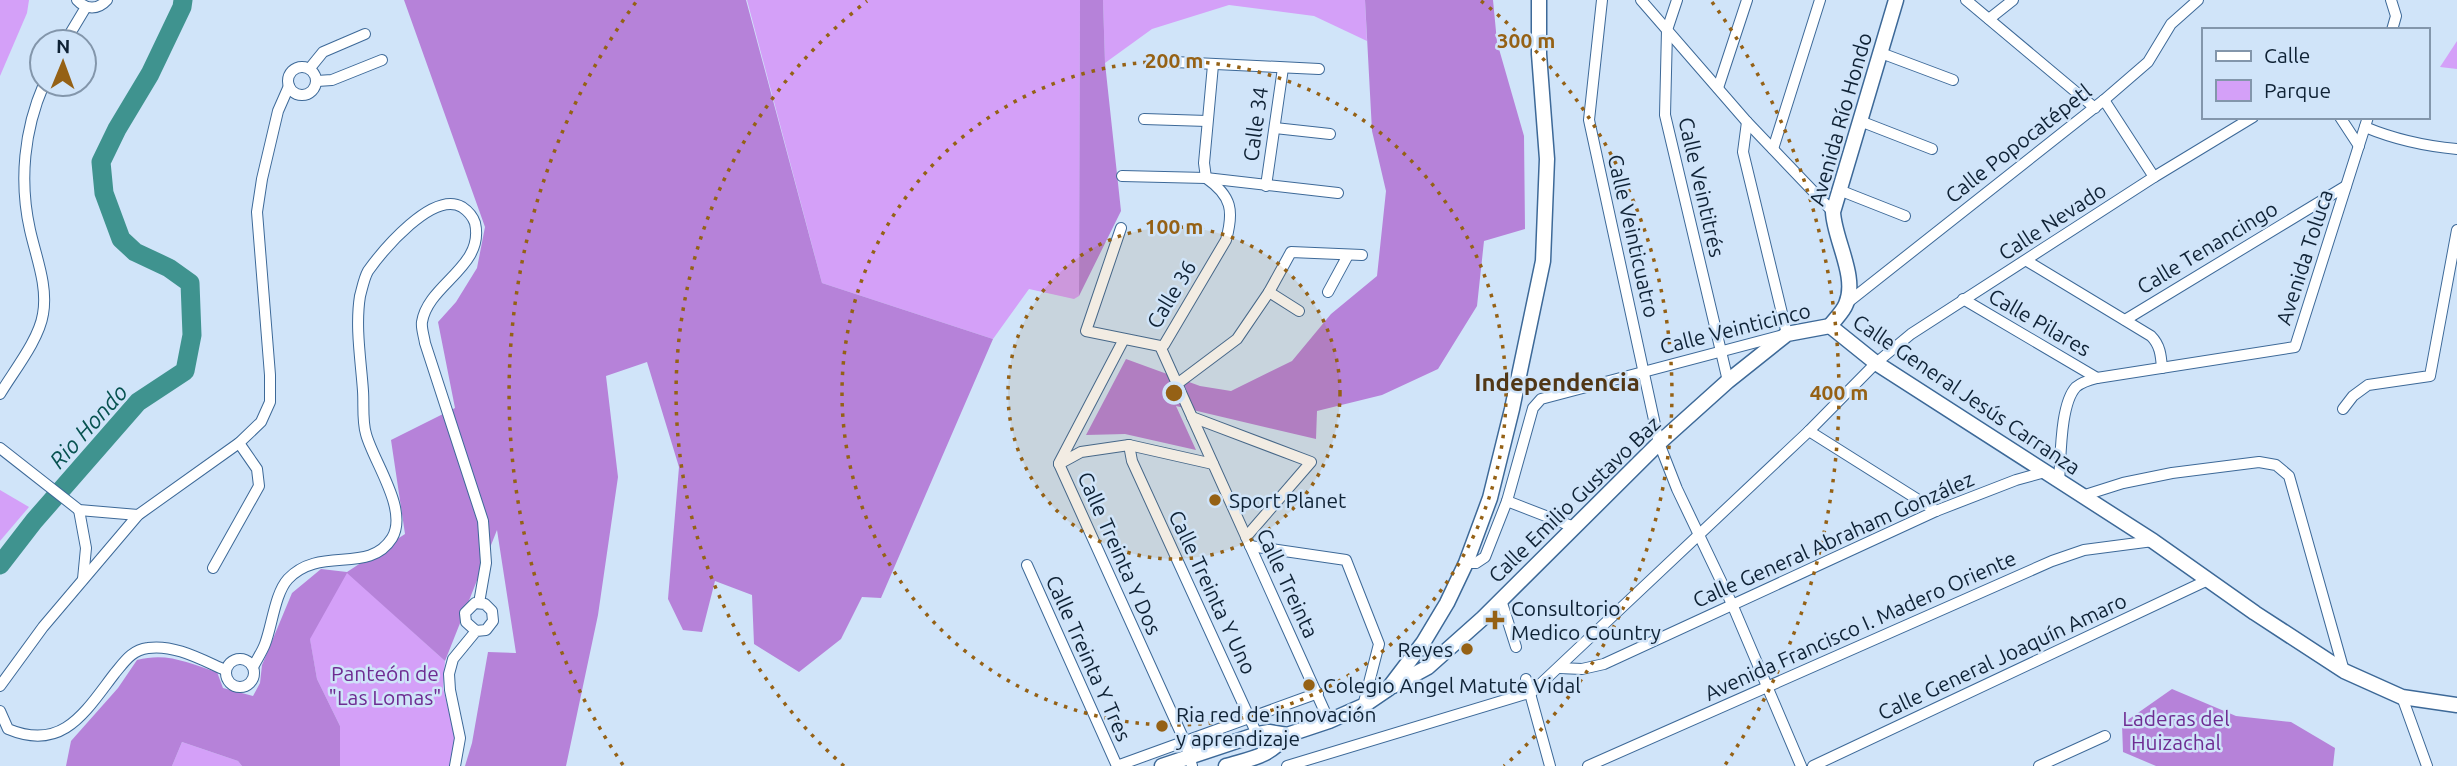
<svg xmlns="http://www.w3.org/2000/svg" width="2457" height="766" font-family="Ubuntu,sans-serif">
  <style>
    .green { fill: #d4a0f8 }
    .forest { fill: #b682d9 }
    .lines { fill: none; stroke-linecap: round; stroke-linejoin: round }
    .river { stroke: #3f938f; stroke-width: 19 }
    .street-casing { stroke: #3d6998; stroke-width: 12 }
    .secondary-casing { stroke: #3d6998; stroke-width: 17 }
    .street { stroke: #fff; stroke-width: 10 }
    .secondary { stroke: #fff; stroke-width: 14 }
    .ring { fill: none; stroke: #956115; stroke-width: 3.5; stroke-dasharray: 3.5 7 }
    .poi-dot { fill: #956115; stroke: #d0e4f9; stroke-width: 2.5 }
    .labels { text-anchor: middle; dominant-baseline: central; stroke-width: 5; stroke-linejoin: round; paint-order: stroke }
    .street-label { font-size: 21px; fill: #0f2235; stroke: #d0e4f9 }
    .poi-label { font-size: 21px; fill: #0f2235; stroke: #d0e4f9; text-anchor: start }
    .park-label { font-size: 21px; fill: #6e2c92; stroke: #d0e4f9 }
    .water-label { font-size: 23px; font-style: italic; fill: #075250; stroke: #d0e4f9 }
    .quarter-label { font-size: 24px; font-weight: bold; fill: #513716; stroke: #d0e4f9 }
    .centre { fill: #956115; stroke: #d0e4f9; stroke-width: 3.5 }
    .ring-label { font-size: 21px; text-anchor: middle; font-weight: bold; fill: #956115; stroke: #d0e4f9; stroke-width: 5; stroke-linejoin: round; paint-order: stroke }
  </style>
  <rect width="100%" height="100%" fill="#d0e4f9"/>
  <g class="green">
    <polygon points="0,0 29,0 27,13 0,76"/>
    <polygon points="747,0 1080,0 1079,296 1074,299 1029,289 993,339 822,283"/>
    <polygon points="1103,0 1365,0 1367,41 1314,16 1229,5 1152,29 1105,63"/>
    <polygon points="2457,41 2457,69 2440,67"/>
    <polygon points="0,490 29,507 0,541"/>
    <polygon points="347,572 445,661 443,688 456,738 450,766 340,766 340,726 317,679 309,634"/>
    <polygon points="182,742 238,761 242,766 172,766"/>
  </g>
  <g class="forest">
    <path d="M 404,0 L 746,0 L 822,283 L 993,339 L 881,598 L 862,597 L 841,639 L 799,672 L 754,644 L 752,595 L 715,581 L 702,632 L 683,630 L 668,599 L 679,467 L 647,362 L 606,376 L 618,477 L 598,615 L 566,766 L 465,766 L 472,743 L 488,652 L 516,653 L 497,530 L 445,661 L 347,573 L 310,639 L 317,679 L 340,726 L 340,766 L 242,766 L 238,761 L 182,742 L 172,766 L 66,766 L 71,741 L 118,688 L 137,660 C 168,652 187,663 217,672 L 223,688 L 253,696 L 260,683 L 262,665 L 292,593 L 321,569 L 347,572 L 405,534 L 391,440 L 455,408 L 438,322 L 456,302 L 477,268 L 485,227 Z"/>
    <polygon points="1080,0 1103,0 1105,63 1121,211 1079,296"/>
    <polygon points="1365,0 1493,0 1497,42 1524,136 1525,229 1484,241 1477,306 1438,369 1382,395 1317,411 1316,439 1176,406 1196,450 1125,434 1086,435 1126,359 1200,386 1231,391 1292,361 1331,314 1377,276 1386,191 1372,131"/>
    <polygon points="2172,689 2236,716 2291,722 2335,748 2333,766 2156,766 2123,752 2122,724"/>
  </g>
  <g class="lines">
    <polyline class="river" points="0,565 34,521 138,402 185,371 192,335 190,283 169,268 135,252 121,239 104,193 101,162 117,129 150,74 182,7 183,0"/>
    <g class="street-casing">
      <g id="street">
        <path d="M 77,0 C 86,10 98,10 107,0"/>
        <polyline points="1602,0 1589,120 1659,443 1677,489 1732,604 1801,766"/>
        <polyline points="1641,0 1747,122 1833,212"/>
        <polyline points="1677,0 1667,30 1665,115 1728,381"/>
        <polyline points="1966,0 2095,108"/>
        <polyline points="2391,0 2396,16 2392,30"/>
        <polyline points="1989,19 2013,0"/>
        <polyline points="65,42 86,7"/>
        <polyline points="1881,53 1953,80"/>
        <polyline points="1154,61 1319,69"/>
        <circle cx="302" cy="81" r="14"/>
        <polyline points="310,68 323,52 365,34"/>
        <polyline points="317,81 332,80 382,60"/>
        <polyline points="1718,88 1747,0"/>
        <polyline points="2104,100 2154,177"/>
        <polyline points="2340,117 2359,146"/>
        <polyline points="1144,119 1207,121"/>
        <polyline points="1860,121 1932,149"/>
        <path d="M 2365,127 C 2396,140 2424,146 2457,149"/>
        <polyline points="1275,128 1330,134"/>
        <polyline points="1773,149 1820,0"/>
        <polyline points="1122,176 1206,178 1338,193"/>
        <polyline points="1266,186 1283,68"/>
        <polyline points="1839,190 1905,216"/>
        <polyline points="1121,228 1086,331 1160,346"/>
        <path d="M 2027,261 L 2151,336 C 2160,345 2161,355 2162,368"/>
        <polyline points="1269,292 1299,311"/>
        <polyline points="1328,292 1348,255"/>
        <polyline points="1963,299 2097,378"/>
        <polyline points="1847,303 2104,100 2148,62 2171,24 2198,0"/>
        <polyline points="2125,320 2346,186"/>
        <polyline points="1160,346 1329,721"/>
        <path d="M 1160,346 L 1164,345 L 1226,240 C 1234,211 1232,196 1206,178 L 1204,163 L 1213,65"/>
        <polyline points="1177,384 1237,339 1269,292 1291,252 1362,255"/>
        <path d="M 0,394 C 13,372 39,340 43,314 C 48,286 36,257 30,230 C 19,181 24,130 44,84"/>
        <polyline points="2343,409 2353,396 2368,385 2430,376 2457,230"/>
        <polyline points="1192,417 1311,462 1246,537"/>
        <polyline points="1809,431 1936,511"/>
        <polyline points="1129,445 1132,461 1266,754"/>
        <polyline points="0,448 79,510 138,515"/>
        <polyline points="1059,463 1124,339"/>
        <polyline points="1059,464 1185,742 1192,766"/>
        <polyline points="1059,464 1081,452 1129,445 1213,464"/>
        <path d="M 2059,481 C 2061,457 2060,404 2076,387 C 2082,382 2089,380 2097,378 L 2295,347 L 2368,117"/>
        <polyline points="2082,496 2123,483 2172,473 2259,462 2276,465 2289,476 2344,671"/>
        <polyline points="1507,501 1574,527"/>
        <polyline points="79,510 86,548 83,579"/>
        <polyline points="1250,546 1346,560 1379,644 1363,706"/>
        <polyline points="1466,563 1476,563 1485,557 1507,501 1533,408 1541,399 1787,334 1743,152 1747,122"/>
        <polyline points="1027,565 1117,766"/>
        <polyline points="213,568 259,486 257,469 239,443"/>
        <polyline points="1501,600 1516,647"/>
        <circle cx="240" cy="673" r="14"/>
        <path d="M 253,667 C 257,659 262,652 265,644 C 272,626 275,593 288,579 C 320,545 369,575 392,538 C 409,510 373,461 366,434 C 362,421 364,405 363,391 C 361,361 355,327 360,296 C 362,289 364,278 368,271 C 383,250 433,190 462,207 C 468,211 473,217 475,223 C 485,267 428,284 422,322 C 421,328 424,336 425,343 L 483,521 L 486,563 L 479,603"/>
        <polyline points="1559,668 1582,669 1604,664 1936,511 2016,480 2045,472"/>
        <polyline points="1526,679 1550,766"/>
        <polyline points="0,686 43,627 138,515 239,443 261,422 270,402 270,375 257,212 262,179 278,111 289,86"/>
        <polyline points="2402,697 2427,766"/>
        <path d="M 0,711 L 8,729 C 63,752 85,712 115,673 C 125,661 132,650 148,648 C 174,644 202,660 225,670"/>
        <polyline points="455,766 460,738 450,690 449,674 453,659 476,631 486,630 493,621 492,611 485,604 475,603 465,613 466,622 476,631"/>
        <polyline points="1117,766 1318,693"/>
        <polyline points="1287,766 1532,692 1809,431 1876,363 1911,334 2154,177 2253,117"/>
        <polyline points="1588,766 2052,561 2084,550 2153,541"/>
        <polyline points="1813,766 2208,580"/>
        <polyline points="2039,766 2105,736"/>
      </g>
    </g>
    <g class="secondary-casing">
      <g id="secondary">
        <polyline points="1830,326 1876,363 2153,541 2255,613 2344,671 2402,697 2457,705"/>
        <path d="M 1830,326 C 1835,319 1843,312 1846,304 C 1858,277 1834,239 1833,212 L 1896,0"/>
        <polyline points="1393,686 1428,667 1483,618 1659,443 1728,381 1787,334 1830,326"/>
        <polyline points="1162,766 1258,734 1269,732 1287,735 1329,721 1363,706 1388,689 1423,643 1447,603 1466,563 1490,498 1512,409 1543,261 1547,159 1539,54 1539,0"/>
        <path d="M 1226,766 C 1253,758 1268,757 1287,735"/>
      </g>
    </g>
    <use href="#street" class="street"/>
    <use href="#secondary" class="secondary"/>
  </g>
  <circle cx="1174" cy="393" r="166" fill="#956115" fill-opacity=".12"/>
  <g class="ring">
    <circle cx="1174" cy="393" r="166"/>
    <circle cx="1174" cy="393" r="332"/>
    <path d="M844 766A498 498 0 0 1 867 1M1481 1A498 498 0 0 1 1504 766"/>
    <path d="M623 765A665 665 0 0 1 636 2M1712 2A665 665 0 0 1 1725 765"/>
  </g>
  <g class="poi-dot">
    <circle cx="1215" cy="500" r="7"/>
    <path d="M1491.5 609.5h7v7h7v7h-7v7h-7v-7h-7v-7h7z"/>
    <circle cx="1467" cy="649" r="7"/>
    <circle cx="1309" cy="685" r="7"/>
    <circle cx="1162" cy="726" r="7"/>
  </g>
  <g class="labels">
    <g class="street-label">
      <text transform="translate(1840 119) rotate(-74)">Avenida Río Hondo</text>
      <text transform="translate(1255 124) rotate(-82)">Calle 34</text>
      <text transform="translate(2018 143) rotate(-38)">Calle Popocatépetl</text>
      <text transform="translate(1702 187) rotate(77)">Calle Veintitrés</text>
      <text transform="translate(2052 221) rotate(-33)">Calle Nevado</text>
      <text transform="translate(1634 236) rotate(77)">Calle Veinticuatro</text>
      <text transform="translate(2207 247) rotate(-31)">Calle Tenancingo</text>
      <text transform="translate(2304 257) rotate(-72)">Avenida Toluca</text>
      <text transform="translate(1171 294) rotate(-59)">Calle 36</text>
      <text transform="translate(2040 322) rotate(30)">Calle Pilares</text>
      <text transform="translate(1735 328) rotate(-14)">Calle Veinticinco</text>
      <text transform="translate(1967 394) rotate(34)">Calle General Jesús Carranza</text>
      <text transform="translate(1574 499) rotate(-44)">Calle Emilio Gustavo Baz</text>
      <text transform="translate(1833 539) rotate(-24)">Calle General Abraham González</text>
      <text transform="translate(1120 553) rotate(66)">Calle Treinta Y Dos</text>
      <text transform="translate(1288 583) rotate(65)">Calle Treinta</text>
      <text transform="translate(1213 592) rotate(65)">Calle Treinta Y Uno</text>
      <text transform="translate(1860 625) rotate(-24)">Avenida Francisco I. Madero Oriente</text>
      <text transform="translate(2002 656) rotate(-25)">Calle General Joaquín Amaro</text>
      <text transform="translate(1089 658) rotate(66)">Calle Treinta Y Tres</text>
    </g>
    <g class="poi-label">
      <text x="1229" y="500">Sport Planet</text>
      <text x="1511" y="608">Consultorio<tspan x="1511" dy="24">Medico Country</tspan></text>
      <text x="1453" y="649" text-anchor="end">Reyes</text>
      <text x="1323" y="685">Colegio Angel Matute Vidal</text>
      <text x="1176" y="714">Ria red de innovación<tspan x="1176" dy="24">y aprendizaje</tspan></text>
    </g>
    <g class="park-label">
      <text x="385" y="673">Panteón de<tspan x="385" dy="24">"Las Lomas"</tspan></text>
      <text x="2176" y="718">Laderas del<tspan x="2176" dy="24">Huizachal</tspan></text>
    </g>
    <g class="water-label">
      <text transform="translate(88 426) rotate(-48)">Rio Hondo</text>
    </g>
    <g class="quarter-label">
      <text x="1557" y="382">Independencia</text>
    </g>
  </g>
  <circle cx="1174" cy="393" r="10" class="centre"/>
  <g class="ring-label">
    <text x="1526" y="48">300 m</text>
    <text x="1174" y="68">200 m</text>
    <text x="1174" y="234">100 m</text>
    <text x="1839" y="400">400 m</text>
  </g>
  <rect x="2202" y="28" width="228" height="91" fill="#d0e4f9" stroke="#8396ab" stroke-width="2"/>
  <rect x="2216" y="51" width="35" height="10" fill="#ffffff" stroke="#8396ab" stroke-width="2"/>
  <text x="2264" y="63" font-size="21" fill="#0f2235">Calle</text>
  <rect x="2216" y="80" width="35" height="21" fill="#d4a0f8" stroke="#8396ab" stroke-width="2"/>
  <text x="2264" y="98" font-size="21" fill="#0f2235">Parque</text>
  <g transform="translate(63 63) rotate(1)"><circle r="33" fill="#d0e4f9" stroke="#8396ab" stroke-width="2"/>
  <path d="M0-5L12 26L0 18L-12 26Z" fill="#956115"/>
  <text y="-10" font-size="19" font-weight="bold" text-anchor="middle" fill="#0f2235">N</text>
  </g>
</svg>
